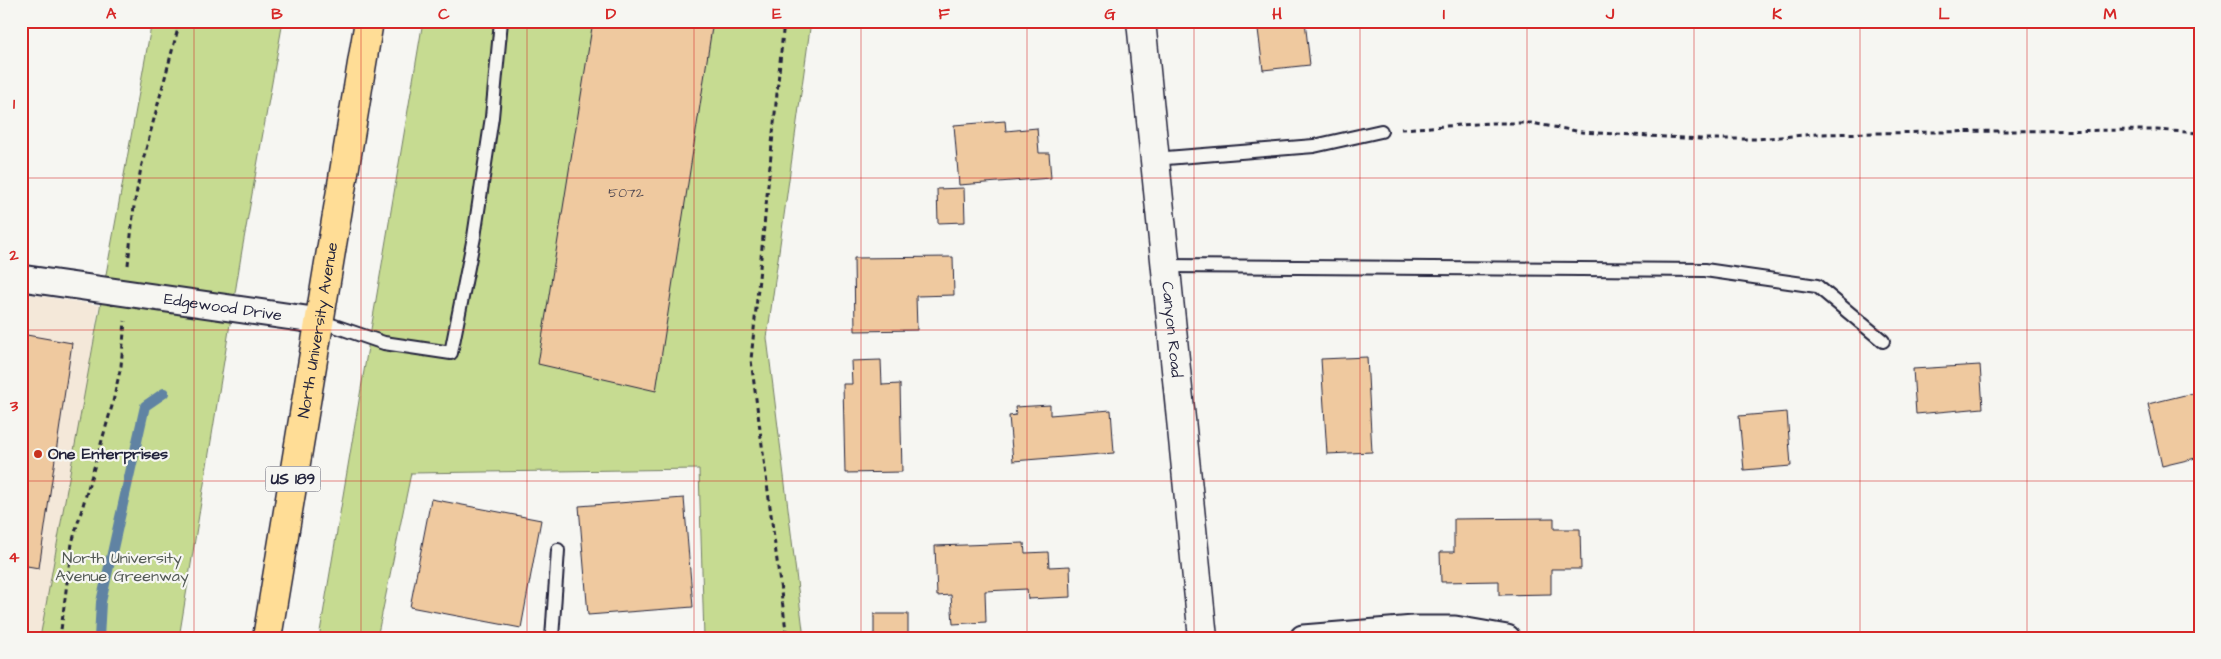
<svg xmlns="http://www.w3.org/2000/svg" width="2221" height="659" font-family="'Architects Daughter',sans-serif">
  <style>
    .built { fill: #f4e8d9 }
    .green { fill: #c6db91; stroke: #747e66 }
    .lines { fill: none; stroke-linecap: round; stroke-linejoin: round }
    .stream { stroke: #6083a3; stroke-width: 10 }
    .building { fill: #efc99f; stroke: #22223b }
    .lane-casing { stroke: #22223b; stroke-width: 16 }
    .street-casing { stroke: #22223b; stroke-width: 29 }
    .secondary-casing { stroke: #22223b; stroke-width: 31 }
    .highway-casing { stroke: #22223b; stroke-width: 31 }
    .path { stroke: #22223b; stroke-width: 3; stroke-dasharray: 5 4; stroke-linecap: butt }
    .lane { stroke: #f6f6f2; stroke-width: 12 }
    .street { stroke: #f6f6f2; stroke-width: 25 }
    .secondary { stroke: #f6f6f2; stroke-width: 28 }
    .highway { stroke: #ffdd96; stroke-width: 28 }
    .grid { fill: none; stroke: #d62828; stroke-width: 1; stroke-opacity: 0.55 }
    .poi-dot { fill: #c8321e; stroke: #f6f6f2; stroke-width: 2 }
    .labels { text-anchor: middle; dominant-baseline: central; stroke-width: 4.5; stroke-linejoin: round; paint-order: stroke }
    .number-label { font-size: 14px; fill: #554c54 }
    .shield { fill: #f6f6f2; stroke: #626272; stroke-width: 1 }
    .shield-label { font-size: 15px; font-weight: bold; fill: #22223b }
    .street-label { font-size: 16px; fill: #22223b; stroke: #f6f6f2 }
    .poi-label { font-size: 16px; font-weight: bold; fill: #22223b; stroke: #f6f6f2; text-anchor: start }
    .park-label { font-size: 16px; fill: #535a55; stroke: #f6f6f2 }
    .neatline { fill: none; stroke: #d62828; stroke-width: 2 }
    .grid-label { font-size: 16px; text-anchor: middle; font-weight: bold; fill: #d62828 }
  </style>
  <rect width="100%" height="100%" fill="#f6f6f2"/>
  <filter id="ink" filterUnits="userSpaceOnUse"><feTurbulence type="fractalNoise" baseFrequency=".02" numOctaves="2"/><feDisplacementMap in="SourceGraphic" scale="10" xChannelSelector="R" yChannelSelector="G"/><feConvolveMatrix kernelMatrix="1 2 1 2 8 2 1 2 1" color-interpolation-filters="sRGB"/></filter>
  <g filter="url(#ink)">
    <polygon class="built" points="21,293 99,305 45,638 21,638"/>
    <g class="green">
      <polygon points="152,21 283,21 242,250 179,638 40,638"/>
      <polygon points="423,21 811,21 767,338 804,638 704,638 699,469 411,473 377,638 319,638"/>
    </g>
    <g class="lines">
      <polyline class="stream" points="99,638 101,602 145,406 164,393"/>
    </g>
    <g class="building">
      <polygon points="593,21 713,21 656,391 538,364"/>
      <polygon points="1257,21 1305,21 1310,65 1263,70"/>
      <polygon points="1005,121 1006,131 1037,128 1039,153 1049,153 1051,178 959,185 954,125"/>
      <polygon points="964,188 965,222 938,223 937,189"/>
      <polygon points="953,257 954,295 916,296 917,330 855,331 854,258"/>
      <polygon points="21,334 72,343 39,568 21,565"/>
      <polygon points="1367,357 1372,452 1327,454 1321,359"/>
      <polygon points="881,360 882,385 900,384 902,472 845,473 843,384 852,384 851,361"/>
      <polygon points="1980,365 1983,408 1916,414 1913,369"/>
      <polygon points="2193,393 2200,422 2200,457 2162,466 2148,404"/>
      <polygon points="1050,405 1050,415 1111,410 1114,453 1013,461 1009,416 1016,415 1015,407"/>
      <polygon points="1787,412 1791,466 1744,470 1739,416"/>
      <polygon points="684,498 693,607 588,615 579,506"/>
      <polygon points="431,499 541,520 521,628 410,607"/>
      <polygon points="1554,518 1554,529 1580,529 1581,569 1551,569 1551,594 1499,595 1499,581 1441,582 1440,552 1454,552 1454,519"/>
      <polygon points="1024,543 1025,553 1048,552 1049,567 1070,566 1071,597 1028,599 1027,589 985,591 986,622 953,624 951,595 937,596 935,546"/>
      <rect x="874" y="614" width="34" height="24"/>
    </g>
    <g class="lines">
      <g class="lane-casing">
        <g id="lane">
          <polyline points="1154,159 1314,146 1381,131"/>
          <polyline points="1165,266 1705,270 1817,286 1883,341"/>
          <polyline points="320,321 384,343 451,353 474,237 492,117 501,21"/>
          <polyline points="552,638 558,550"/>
        </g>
      </g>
      <g class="street-casing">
        <g id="street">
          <path id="s1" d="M 21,278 L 320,321"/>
          <polyline points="1303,638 1414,629 1455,629 1507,638"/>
        </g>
      </g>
      <g class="secondary-casing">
        <g id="secondary">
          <path id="s2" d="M 1141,21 L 1203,638"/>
        </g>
      </g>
      <g class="highway-casing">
        <g id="highway">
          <path id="s3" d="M 267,638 L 369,21"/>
        </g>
      </g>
      <g class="path">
        <polyline points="784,21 751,360 787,638"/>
        <polyline points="1401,129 1491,123 1531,123 1582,132 1700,139 1756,139 1817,134 1998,131 2157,130 2200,133"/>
        <polyline points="128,265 134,206 141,168 180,21"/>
        <polyline points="60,638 72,543 112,406 121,366 125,321"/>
      </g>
      <use href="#lane" class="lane"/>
      <use href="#street" class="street"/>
      <use href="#secondary" class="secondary"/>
      <use href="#highway" class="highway"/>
    </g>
  </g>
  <path class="grid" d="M 194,21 L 194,638M 361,21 L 361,638M 527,21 L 527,638M 694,21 L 694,638M 861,21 L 861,638M 1027,21 L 1027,638M 1194,21 L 1194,638M 1360,21 L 1360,638M 1527,21 L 1527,638M 1694,21 L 1694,638M 1860,21 L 1860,638M 2027,21 L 2027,638M 21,178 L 2200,178M 21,330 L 2200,330M 21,481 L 2200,481"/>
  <circle class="poi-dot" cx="38" cy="454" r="5"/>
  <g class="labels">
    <g class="number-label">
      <text x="626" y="193">5072</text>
    </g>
    <rect class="shield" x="265.5" y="466.5" width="55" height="25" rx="4"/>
    <g class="shield-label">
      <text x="293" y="479">US 189</text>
    </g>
    <g class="street-label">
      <text stroke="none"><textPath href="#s1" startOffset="204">Edgewood Drive</textPath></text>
      <text stroke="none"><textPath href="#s3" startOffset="312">North University Avenue</textPath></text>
      <text stroke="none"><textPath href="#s2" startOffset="310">Canyon Road</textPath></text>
    </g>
    <g class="poi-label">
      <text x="48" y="454">One Enterprises</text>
    </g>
    <g class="park-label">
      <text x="122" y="558">North University<tspan x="122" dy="18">Avenue Greenway</tspan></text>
    </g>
  </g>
  <rect width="2221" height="659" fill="none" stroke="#f6f6f2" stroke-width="55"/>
  <rect x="28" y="28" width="2166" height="604" class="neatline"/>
  <g class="grid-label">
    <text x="111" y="19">A</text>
    <text x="277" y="19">B</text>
    <text x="444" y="19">C</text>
    <text x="611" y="19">D</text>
    <text x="777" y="19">E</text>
    <text x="944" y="19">F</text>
    <text x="1110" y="19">G</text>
    <text x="1277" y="19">H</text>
    <text x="1444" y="19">I</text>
    <text x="1610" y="19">J</text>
    <text x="1777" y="19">K</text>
    <text x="1944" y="19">L</text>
    <text x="2110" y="19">M</text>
    <text x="14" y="109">1</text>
    <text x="14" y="260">2</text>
    <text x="14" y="411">3</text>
    <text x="14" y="562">4</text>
  </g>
</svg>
